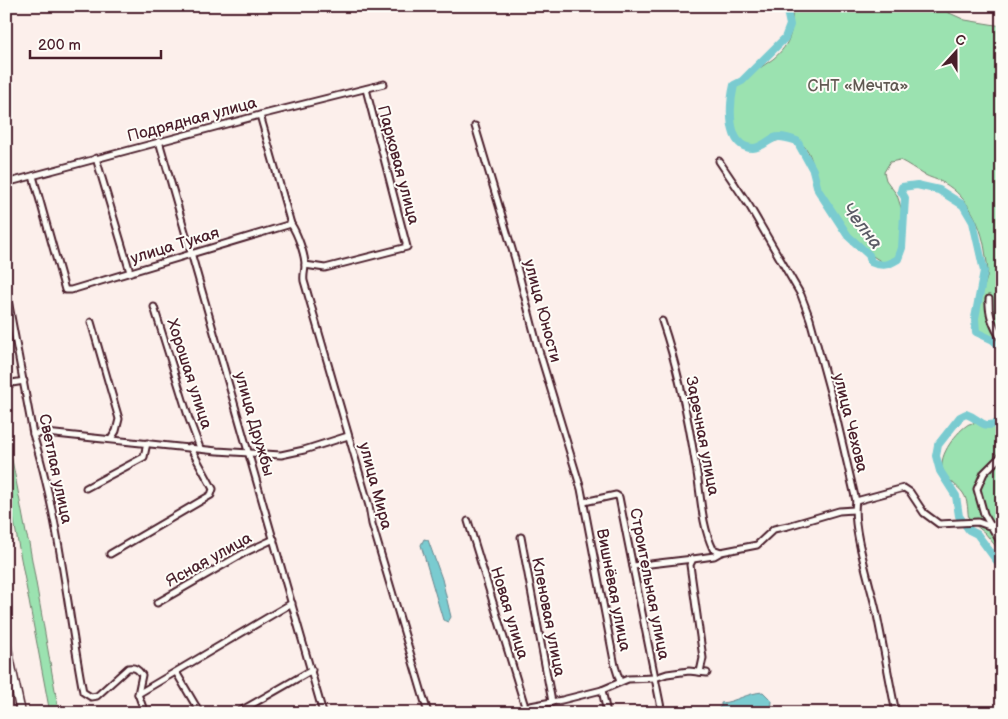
<svg xmlns="http://www.w3.org/2000/svg" width="1008" height="719" font-family="'Balsamiq Sans',sans-serif">
  <style>
    .green { fill: #9be2b0; stroke: #72806e }
    .water { fill: #7acbd0; stroke: #67868e }
    .lines { fill: none; stroke-linecap: round; stroke-linejoin: round }
    .river { stroke: #7acbd0; stroke-width: 8 }
    .minor-casing { stroke: #4a1f2b; stroke-width: 9 }
    .primary-casing { stroke: #4a1f2b; stroke-width: 11 }
    .minor { stroke: #fdfcf7; stroke-width: 5 }
    .primary { stroke: #fdfcf7; stroke-width: 8 }
    .labels { text-anchor: middle; dominant-baseline: central; stroke-width: 4; stroke-linejoin: round; paint-order: stroke }
    .park-label { font-size: 16px; fill: #625a53; stroke: #fdfcf7 }
    .street-label { font-size: 16px; fill: #4a1f2b; stroke: #fdfcf7 }
    .water-label { font-size: 18px; font-style: italic; fill: #5b5b65; stroke: #fdfcf7 }
  </style>
  <rect width="100%" height="100%" fill="#fcefeb"/>
  <filter id="ink" filterUnits="userSpaceOnUse"><feTurbulence type="fractalNoise" baseFrequency=".02" numOctaves="2"/><feDisplacementMap in="SourceGraphic" scale="10" xChannelSelector="R" yChannelSelector="G"/><feConvolveMatrix kernelMatrix="1 2 1 2 8 2 1 2 1" color-interpolation-filters="sRGB"/></filter>
  <g filter="url(#ink)">
    <g class="green">
      <path d="M 792,6 L 934,6 L 965,20 L 1002,26 L 1002,351 L 977,329 C 972,312 983,293 987,277 C 989,269 986,258 985,250 C 981,224 968,197 944,183 C 937,179 930,178 923,174 C 915,169 908,164 900,160 L 890,162 L 884,172 L 886,180 L 897,195 L 906,223 L 906,230 L 900,258 L 896,262 L 886,264 C 853,247 830,214 817,179 C 813,169 812,152 802,144 C 787,134 772,142 758,149 C 753,149 747,149 743,145 C 732,136 729,97 735,85 C 746,84 749,76 757,70 C 762,66 768,63 773,59 C 792,43 793,30 792,6 Z"/>
      <path d="M 980,422 L 991,424 L 1002,422 L 1002,554 L 985,533 L 969,520 C 967,511 969,502 963,493 C 957,485 947,480 943,470 C 937,456 958,430 969,424 C 972,423 977,423 980,422 Z"/>
      <polygon points="6,428 26,533 29,543 58,707 57,713 50,713 6,479"/>
    </g>
    <g class="water">
      <polygon points="424,539 428,540 442,579 451,617 448,622 443,620 421,545"/>
      <path d="M 763,692 L 772,701 L 771,713 L 714,713 L 721,706 L 721,703 C 735,702 747,693 763,692 Z"/>
    </g>
    <g class="lines">
      <g class="river">
        <path d="M 786,6 L 790,25 L 785,38 L 742,81 L 734,85 C 730,102 725,148 753,148 C 761,148 767,141 774,138 C 781,135 790,139 797,141 L 813,170 L 818,190 L 848,236 L 869,255 L 871,262 C 882,267 888,265 898,259 L 902,248 L 905,198 L 901,191 L 902,187 L 917,185 L 939,190 L 963,205 L 973,222 L 984,271 L 975,318 L 976,332 L 993,340 L 1002,348"/>
        <path d="M 1002,422 C 978,430 984,420 966,414 L 960,417 L 938,445 L 936,456 L 940,471 L 956,496 L 959,516 L 969,530 L 977,534 L 1002,568"/>
      </g>
      <g class="minor-casing">
        <g id="minor">
          <path d="M 260,115 L 291,224 C 297,233 305,254 305,265 C 305,271 303,275 304,281 L 369,506 L 372,524 L 428,713"/>
          <polyline points="475,126 515,259 537,344 581,489 615,666 620,682"/>
          <polyline points="159,141 323,713"/>
          <polyline points="96,158 130,272"/>
          <path d="M 719,161 L 750,207 L 801,295 L 810,319 L 833,403 L 856,501 C 851,526 870,583 876,610 C 883,644 889,679 896,713"/>
          <polyline points="33,176 65,290 71,290 291,224"/>
          <polyline points="6,183 260,115 384,84"/>
          <polyline points="305,265 325,268 407,247 366,89"/>
          <path d="M 6,289 L 33,434 C 59,518 67,607 83,692 L 91,697 L 97,696 L 128,668 C 135,667 138,669 142,675 L 138,694 L 145,713"/>
          <path d="M 989,299 C 988,314 993,327 1002,340"/>
          <polyline points="154,307 189,419 200,448"/>
          <path d="M 662,321 C 678,368 688,417 696,467 C 701,494 701,524 713,549 L 721,552 L 757,545 L 774,529 L 788,526 L 839,511 L 854,510"/>
          <polyline points="91,322 119,419 116,431 111,439"/>
          <polyline points="6,384 24,381"/>
          <polyline points="33,434 46,433 217,451 281,455 304,450 348,436"/>
          <polyline points="1002,455 984,473 977,489 984,514 1002,545"/>
          <polyline points="86,488 144,457 147,443"/>
          <polyline points="856,501 904,488 910,492 924,513 939,524 978,522 989,526 1002,525"/>
          <polyline points="584,502 616,495 619,497 662,713"/>
          <polyline points="468,521 527,713"/>
          <polyline points="521,537 552,702"/>
          <polyline points="110,554 211,495 213,489 190,447"/>
          <polyline points="633,566 693,559"/>
          <polyline points="157,603 244,553 274,539"/>
          <polyline points="176,672 200,713"/>
          <polyline points="700,672 703,658 690,565 693,559 714,556 721,552"/>
          <polyline points="602,690 607,713"/>
          <polyline points="138,694 292,603"/>
          <polyline points="525,707 562,700 602,690 628,679 655,678 667,674 689,671 707,673"/>
          <polyline points="237,713 312,670"/>
        </g>
      </g>
      <g class="primary-casing">
        <polyline id="primary" points="6,643 21,713"/>
      </g>
      <use href="#minor" class="minor"/>
      <use href="#primary" class="primary"/>
    </g>
  </g>
  <g class="labels">
    <g class="park-label">
      <text x="858" y="86">СНТ «Мечта»</text>
    </g>
    <g class="street-label">
      <text transform="translate(192 120) rotate(-15)">Подрядная улица</text>
      <text transform="translate(398 165) rotate(75)">Парковая улица</text>
      <text transform="translate(175 246) rotate(-17)">улица Тукая</text>
      <text transform="translate(542 311) rotate(75)">улица Юности</text>
      <text transform="translate(189 374) rotate(72)">Хорошая улица</text>
      <text transform="translate(850 423) rotate(76)">улица Чехова</text>
      <text transform="translate(254 424) rotate(74)">улица Дружбы</text>
      <text transform="translate(702 436) rotate(79)">Заречная улица</text>
      <text transform="translate(55 469) rotate(78)">Светлая улица</text>
      <text transform="translate(375 486) rotate(75)">улица Мира</text>
      <text transform="translate(209 560) rotate(-29)">Ясная улица</text>
      <text transform="translate(649 584) rotate(79)">Строительная улица</text>
      <text transform="translate(613 590) rotate(79)">Вишнёвая улица</text>
      <text transform="translate(509 613) rotate(73)">Новая улица</text>
      <text transform="translate(548 617) rotate(79)">Кленовая улица</text>
    </g>
    <g class="water-label">
      <text transform="translate(862 226) rotate(52)">Челна</text>
    </g>
  </g>
  <rect width="1008" height="719" fill="none" stroke="#fdfcf7" stroke-width="25"/>
  <rect x="12" y="12" width="983" height="694" fill="none" stroke="#4a1f2b" stroke-width="2" filter="url(#ink)"/>
  <g transform="translate(956 52) rotate(21)" stroke="#fdfcf7" stroke-width="4" paint-order="stroke">
  <path d="M0-4L9 19L0 12L-9 19Z" fill="#4a1f2b"/>
  <text y="-8" font-size="14" font-weight="bold" text-anchor="middle" fill="#4a1f2b">С</text>
  </g>
  <path d="M30 50v8h131v-8" fill="none" stroke="#4a1f2b" stroke-width="2.5"/>
  <text x="38" y="50" font-size="15" fill="#4a1f2b" stroke="#fdfcf7" stroke-width="4" paint-order="stroke">200 m</text>
</svg>
